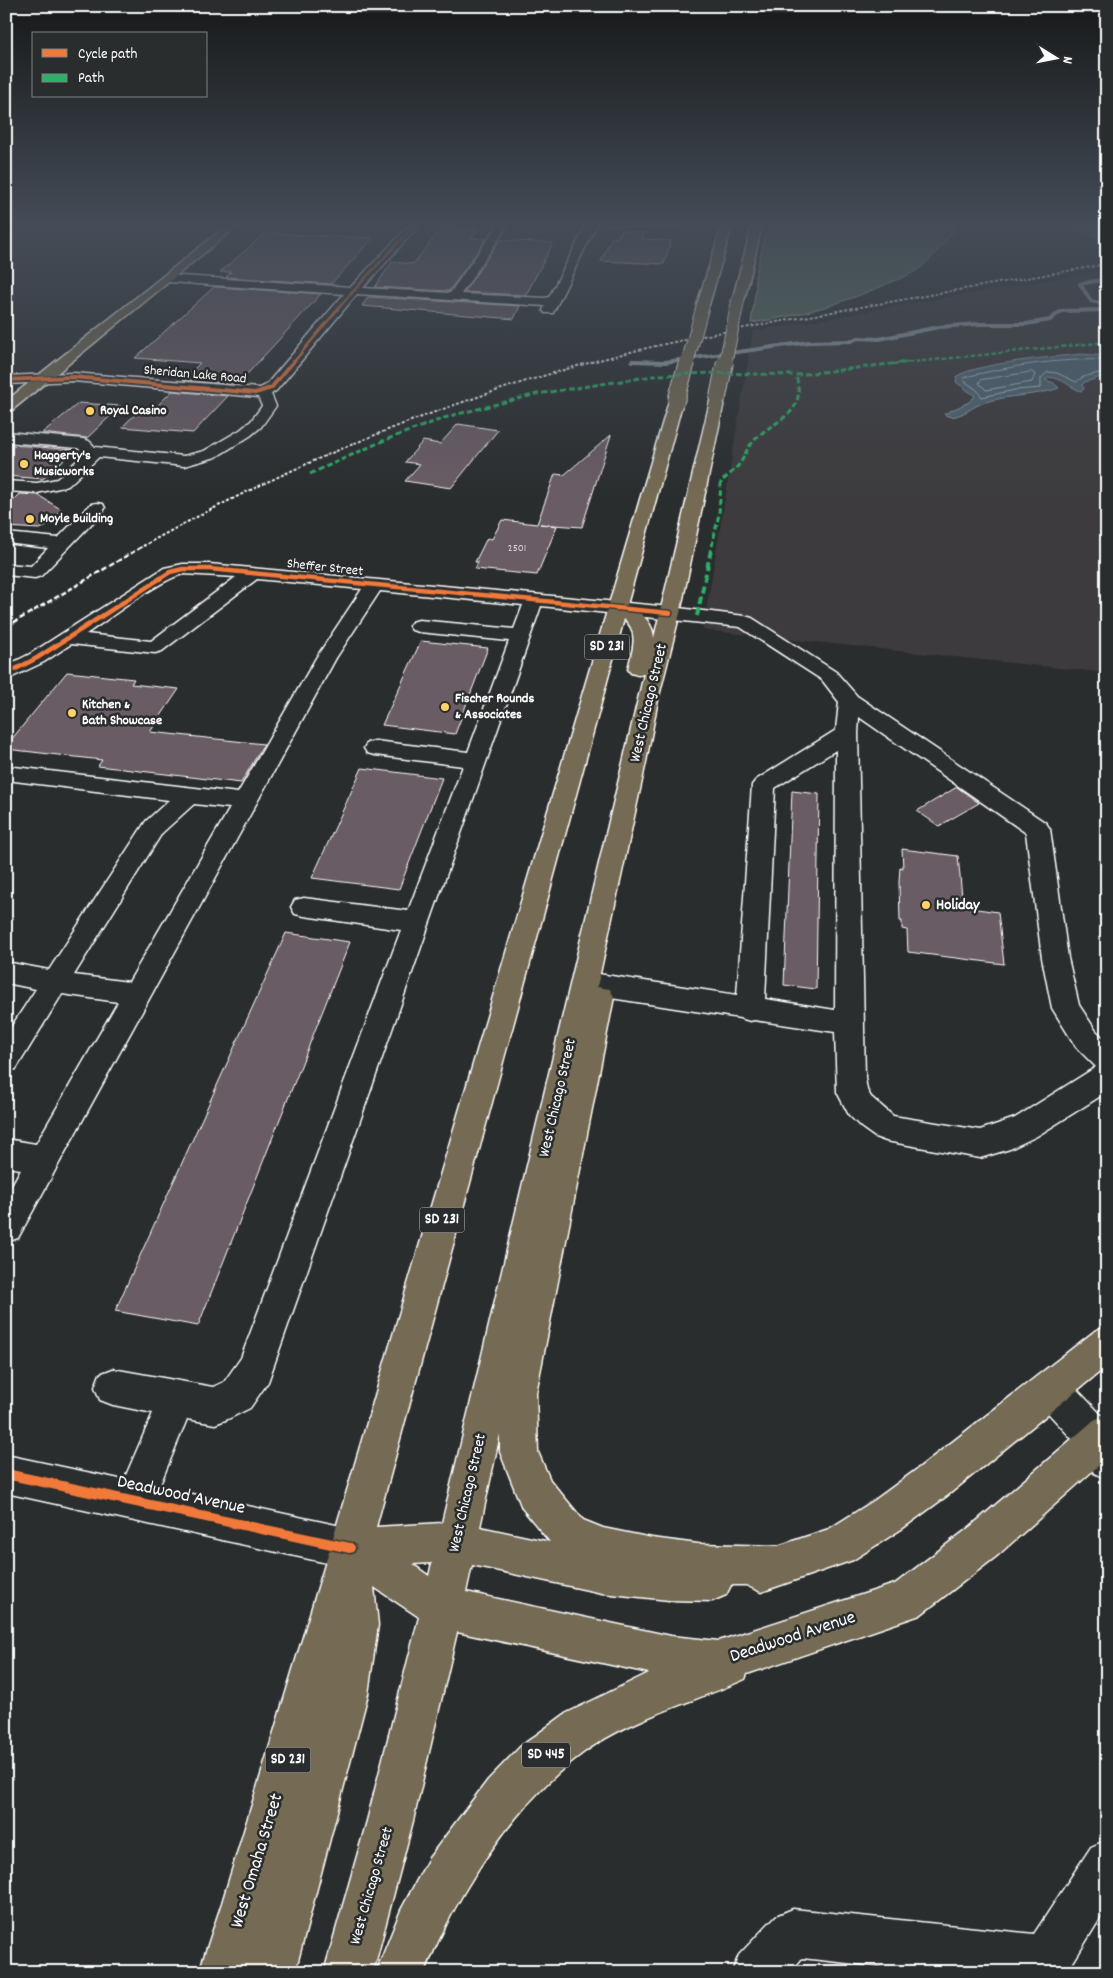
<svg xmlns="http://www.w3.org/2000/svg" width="1113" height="1978" font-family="Dekko,sans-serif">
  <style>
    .built { fill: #3e3b3e }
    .green { fill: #59715e; stroke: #acb8ae }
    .water { fill: #506875; stroke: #96a4ac }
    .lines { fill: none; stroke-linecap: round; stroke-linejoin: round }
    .shore { stroke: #b9c3c8; stroke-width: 1 }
    .stream { stroke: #96a4ac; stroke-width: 4 }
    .building { fill: #6b5b65; stroke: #fff }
    .minor-casing { stroke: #fff; stroke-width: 3 }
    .major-casing { stroke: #fff; stroke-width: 3 }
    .minor { fill: #2a2d2e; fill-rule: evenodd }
    .major { fill: #746b52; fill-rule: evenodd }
    .rail-far1 { stroke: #fff; stroke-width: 2; stroke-dasharray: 3 2; stroke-linecap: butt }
    .rail { stroke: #fff; stroke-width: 2.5; stroke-dasharray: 5.5 2.5; stroke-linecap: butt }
    .major-bridge-far1-casing { stroke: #fff; stroke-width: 14; stroke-linecap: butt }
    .major-bridge-casing { stroke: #fff; stroke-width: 18; stroke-linecap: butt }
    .major-bridge-far1 { stroke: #746b52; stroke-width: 12 }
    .major-bridge { stroke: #746b52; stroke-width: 16 }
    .quiet-far2 { stroke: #2db169; stroke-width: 2.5; stroke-dasharray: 4.5 2.5; stroke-linecap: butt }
    .quiet-far1 { stroke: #2db169; stroke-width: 3; stroke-dasharray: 5.5 3; stroke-linecap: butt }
    .quiet { stroke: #2db169; stroke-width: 4; stroke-dasharray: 8 4; stroke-linecap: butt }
    .cycleway-far4-casing { stroke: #2a2d2e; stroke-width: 4 }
    .cycleway-far3-casing { stroke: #2a2d2e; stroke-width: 5.5 }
    .cycleway-far2-casing { stroke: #2a2d2e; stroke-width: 7 }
    .cycleway-far1-casing { stroke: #2a2d2e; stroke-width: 11 }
    .cycleway-casing { stroke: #2a2d2e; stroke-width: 13 }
    .cycleway-far4 { stroke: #f17a3a; stroke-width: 2.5 }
    .cycleway-far3 { stroke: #f17a3a; stroke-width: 4 }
    .cycleway-far2 { stroke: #f17a3a; stroke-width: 4.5 }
    .cycleway-far1 { stroke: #f17a3a; stroke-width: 8 }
    .cycleway { stroke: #f17a3a; stroke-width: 10 }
    .poi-dot { fill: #ffd166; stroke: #2a2d2e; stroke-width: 2 }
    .labels { text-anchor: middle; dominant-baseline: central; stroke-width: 5; stroke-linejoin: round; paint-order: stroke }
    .far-number-label { font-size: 11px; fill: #dad6d8 }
    .far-street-label { font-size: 14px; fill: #fff; stroke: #2a2d2e }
    .far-poi-label { font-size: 14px; font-weight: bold; fill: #fff; stroke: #2a2d2e; text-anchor: start }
    .shield { fill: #2a2d2e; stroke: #bfc0c0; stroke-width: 1 }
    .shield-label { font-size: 15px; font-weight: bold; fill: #fff }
    .street-label { font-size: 16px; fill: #fff; stroke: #2a2d2e }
    .poi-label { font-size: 16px; font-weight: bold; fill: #fff; stroke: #2a2d2e; text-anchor: start }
    .near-street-label { font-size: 19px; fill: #fff; stroke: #2a2d2e }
  </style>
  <rect width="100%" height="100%" fill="#2a2d2e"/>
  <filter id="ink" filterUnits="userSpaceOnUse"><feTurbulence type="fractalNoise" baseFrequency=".02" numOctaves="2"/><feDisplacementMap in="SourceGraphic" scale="10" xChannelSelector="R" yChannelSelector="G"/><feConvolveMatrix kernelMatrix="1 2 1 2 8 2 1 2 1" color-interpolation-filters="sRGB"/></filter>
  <g filter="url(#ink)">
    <polygon class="built" points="1107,270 1107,673 703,630 753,331"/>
    <path class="green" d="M 768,222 L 960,222 C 948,238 936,255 920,268 C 912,274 899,279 889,283 C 845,303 799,316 751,323 L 756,287 L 755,278 Z"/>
    <g class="water">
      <polygon points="1058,222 1107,222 1107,241"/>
      <path d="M 1081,354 L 1107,356 L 1107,375 L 1085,382 L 1082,385 L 1084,389 L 1081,391 C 1070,388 1065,379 1049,377 L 1045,380 L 1054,383 L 1059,388 C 1035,397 1008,394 983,403 C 972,406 955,423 944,414 L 969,402 L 975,396 L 956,382 L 957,376 C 979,363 1053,357 1081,354 Z"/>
    </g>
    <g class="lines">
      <g class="shore">
        <path d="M 1107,360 C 1059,358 1011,366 965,377 L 963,380 L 977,390 L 982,397 L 1015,390 L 1041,388 L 1041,378 L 1048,372 L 1057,373 L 1076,382 L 1083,377 L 1107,371"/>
        <polygon points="1032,372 1035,374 1032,382 986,390 979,383 981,380"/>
      </g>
      <g class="stream">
        <polyline points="1107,279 1080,284 1091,301 1107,305"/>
        <polyline points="632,361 665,362 809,342 851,341 858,338 879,339 939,327 979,324 1026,324 1050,320 1061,311 1107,310"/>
      </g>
    </g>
    <g class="building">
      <polygon points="442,228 478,229 472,238 486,239 449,291 375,287 392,262 413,264"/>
      <polygon points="621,231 645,233 642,239 671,241 664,264 601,261 612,237 618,238"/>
      <polygon points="266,233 373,238 331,284 226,277 231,272 220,272"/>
      <polygon points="500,240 553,243 526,295 464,292"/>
      <polygon points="214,287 321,294 238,384 183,380 200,363 135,358"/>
      <polygon points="368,297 520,306 514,319 362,306"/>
      <polygon points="172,391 228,396 193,433 122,427 144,406 156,407"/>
      <polygon points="79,403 121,406 87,438 42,433"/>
      <polygon points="458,424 498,430 451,488 405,481 420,464 405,462 423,441 440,444"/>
      <polygon points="611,435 582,527 540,524 557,526 537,575 475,569 478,562 475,562 487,538 492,539 502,520 537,524 555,474 564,475"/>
      <polygon points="6,445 28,446 74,450 43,479 6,476"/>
      <polygon points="20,494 38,495 62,510 45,527 39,529 6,527 6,508"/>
      <polygon points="421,641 488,648 455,734 382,725"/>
      <polygon points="67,672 134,679 131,684 179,689 150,732 264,744 241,783 98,766 102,760 6,749 6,746"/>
      <polygon points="362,768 442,778 399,889 312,878"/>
      <polygon points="957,787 979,803 939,826 917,811"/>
      <polygon points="792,791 819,794 816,989 784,985"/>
      <polygon points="902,849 958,856 963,907 998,912 1004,964 908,952 907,930 902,929 902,921 900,921 899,882 900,867 903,868"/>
      <polygon points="286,933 350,942 198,1326 115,1311"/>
    </g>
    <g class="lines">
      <g class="minor-casing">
        <g id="minor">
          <polygon points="412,222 422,222 363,288 450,293 500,222 510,222 461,294 545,298 549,297 588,222 598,222 553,313 545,313 543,310 545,306 357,294 276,391 271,394 276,406 261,427 250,436 216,457 184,466 99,457 68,486 37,493 6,491 6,481 37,483 57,479 84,454 78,448 6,442 6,432 83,439 89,441 95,447 184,456 204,451 240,430 251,421 262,406 258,397 73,381 6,384 6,376 73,373 260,388 266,385 344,294 169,282 165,281 163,278 165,275 351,287"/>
          <polygon points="605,222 668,222 677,223 678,225 673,228 610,225"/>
          <polygon points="97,503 103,504 105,508 103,512 41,576 35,578 6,575 6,564 31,566 48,548 6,543 6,533 58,538 91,504"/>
          <path d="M 183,564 L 209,564 L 670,607 L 745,616 L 752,618 L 836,672 L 857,696 L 1046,823 L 1050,829 L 1068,958 L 1079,1005 L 1096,1031 L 1107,1041 L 1107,1092 L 1037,1136 L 1010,1149 L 980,1158 L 886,1141 L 875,1137 L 861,1127 L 849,1115 L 837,1092 L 835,1032 L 754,1020 L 750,1021 L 740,1018 L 585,994 L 575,991 L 571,983 L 575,975 L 585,972 L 737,995 L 752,785 L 756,780 L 836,730 L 839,702 L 822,680 L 740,627 L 541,606 L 268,1382 L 250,1408 L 228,1419 L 215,1424 L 187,1419 L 159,1487 L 350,1528 L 364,1534 L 370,1548 L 364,1562 L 350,1568 L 6,1493 L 6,1455 L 124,1480 L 153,1413 L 113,1405 L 100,1400 L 95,1387 L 100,1374 L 113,1369 L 213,1387 L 224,1382 L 241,1358 L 401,930 L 304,916 L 295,914 L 291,907 L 295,900 L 304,898 L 408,911 L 463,766 L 375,755 L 367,753 L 364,748 L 367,743 L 375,741 L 468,752 L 509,641 L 419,632 L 412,630 L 409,626 L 412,622 L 419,620 L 514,629 L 523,605 L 380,591 L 336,658 L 18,1238 L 6,1242 L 6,1196 L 21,1169 L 6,1167 L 6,1139 L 36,1144 L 118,1002 L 62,994 L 16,1069 L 6,1072 L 6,1035 L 36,989 L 6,983 L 6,962 L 49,970 L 146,821 L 169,800 L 6,780 L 6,766 L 238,793 L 316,658 L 362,589 L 257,579 L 162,651 L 155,653 L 71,644 L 44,662 L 6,680 L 6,666 L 30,654 L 164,568 ZM 183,574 L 236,577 L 151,641 L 86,634 C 109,619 159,580 183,574 ZM 859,717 L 1026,833 L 1042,958 L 1052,1008 L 1076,1047 L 1096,1067 L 1015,1118 L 980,1130 L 893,1116 L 871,1097 L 867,1090 L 865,1078 L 858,733 ZM 836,750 L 835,1010 L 765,999 L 775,788 ZM 194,804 L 230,808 L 129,982 L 74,975 L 162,833 Z"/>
          <polygon points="1051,1371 1064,1376 1107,1421 1107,1479 1094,1473 1085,1453 1038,1402 1033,1389 1038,1376"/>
          <polygon points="1107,1840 1107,1907 1067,1972 929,1972 802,1958 790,1972 732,1972 739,1955 776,1916 793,1909 1034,1934 1091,1847"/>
        </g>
      </g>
      <g class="major-casing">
        <g id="major">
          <polygon points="231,222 242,222 11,411 6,412 6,401"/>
          <polygon points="723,222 733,222 709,305 703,309 699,308 697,305"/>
          <polygon points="753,222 763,222 744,301 738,305 732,301"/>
          <path d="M 718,393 L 723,394 L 725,397 L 680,613 L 658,700 L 646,762 L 597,987 L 610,989 L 614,997 L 536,1393 L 538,1452 L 550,1480 L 583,1520 L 603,1528 L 652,1538 L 698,1544 L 778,1546 L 829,1529 L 875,1500 L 920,1467 L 1095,1331 L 1107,1325 L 1107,1366 L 948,1495 L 903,1528 L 853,1560 L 761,1592 L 746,1585 L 731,1585 L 726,1595 L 712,1601 L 669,1600 L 602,1593 L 472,1565 L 466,1592 L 671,1636 L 719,1641 L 895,1584 L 970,1527 L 1094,1420 L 1107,1414 L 1107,1458 L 998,1555 L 920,1615 L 747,1674 L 745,1679 C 696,1701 642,1715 596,1744 C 522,1791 456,1892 425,1972 L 376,1972 L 401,1910 L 429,1858 L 488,1780 L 520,1747 L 565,1714 L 649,1673 L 457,1632 L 413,1821 L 373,1972 L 324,1972 L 367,1821 L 419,1617 L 374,1587 L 378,1625 L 368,1694 L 295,1972 L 199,1972 L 222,1903 L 330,1548 L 669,401 L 671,398 L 681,398 L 683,401 L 627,605 C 641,612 653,622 654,638 L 711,397 L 713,394 ZM 624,619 C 640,632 632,652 628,669 L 631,673 L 638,675 L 644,674 L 442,1523 L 376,1527 ZM 500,1434 L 500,1452 L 522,1508 L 550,1542 L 480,1527 ZM 432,1563 L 429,1576 L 412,1564 Z"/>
        </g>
      </g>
      <use href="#minor" class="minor"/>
      <use href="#major" class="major"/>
      <path class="rail-far1" d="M 143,546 C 288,465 442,402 603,359 C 678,339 755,326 832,312 C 924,296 1015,280 1107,264"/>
      <polyline class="rail" points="6,627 145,545"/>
      <g class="major-bridge-far1-casing">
        <g id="major-bridge-far1">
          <polyline points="687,364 703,305"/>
          <polyline points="725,364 738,301"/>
        </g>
      </g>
      <g class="major-bridge-casing">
        <g id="major-bridge">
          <polyline points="718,397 725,362"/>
          <polyline points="676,401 687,362"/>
        </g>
      </g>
      <use href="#major-bridge-far1" class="major-bridge-far1"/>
      <use href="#major-bridge" class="major-bridge"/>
      <polyline class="quiet-far2" points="894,364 1107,342"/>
      <g class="quiet-far1">
        <polyline points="310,474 385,440 450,416 537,394 660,375 716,373 796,375 908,362"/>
        <path d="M 712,546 L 719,514 L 721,482 C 726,477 733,472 738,466 C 744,459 746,449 752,443 C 773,417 808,419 796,375"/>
      </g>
      <polyline class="quiet" points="697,616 712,545"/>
      <g class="cycleway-far4-casing">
        <g id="cycleway-far4">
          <polyline points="610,222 673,225"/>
          <polyline points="292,364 348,297 417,222"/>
        </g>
      </g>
      <g class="cycleway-far3-casing">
        <polyline id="cycleway-far3" points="6,380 73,377 255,393 271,388 293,362"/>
      </g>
      <g class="cycleway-far2-casing">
        <polyline id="cycleway-far2" points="6,674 37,658 170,572 183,569 209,569 670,613"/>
      </g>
      <g class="cycleway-far1-casing">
        <polyline id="cycleway-far1" points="6,1474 10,1475"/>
      </g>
      <g class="cycleway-casing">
        <polyline id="cycleway" points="6,1474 350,1548"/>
      </g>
      <use href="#cycleway-far4" class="cycleway-far4"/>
      <use href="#cycleway-far3" class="cycleway-far3"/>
      <use href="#cycleway-far2" class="cycleway-far2"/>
      <use href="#cycleway-far1" class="cycleway-far1"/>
      <use href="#cycleway" class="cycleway"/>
    </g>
  </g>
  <linearGradient id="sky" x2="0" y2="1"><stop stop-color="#171919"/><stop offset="0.45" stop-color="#444c57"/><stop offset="1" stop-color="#444c57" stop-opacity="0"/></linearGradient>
  <rect width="1113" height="498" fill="url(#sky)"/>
  <g class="poi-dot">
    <circle cx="90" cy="411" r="5"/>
    <circle cx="24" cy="464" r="5"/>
    <circle cx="30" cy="519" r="5"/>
    <circle cx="445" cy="707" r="5"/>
    <circle cx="72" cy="713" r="5"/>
    <circle cx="926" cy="905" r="5"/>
  </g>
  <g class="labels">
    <g class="far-number-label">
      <text x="517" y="549">2501</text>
    </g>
    <g class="far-street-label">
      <text transform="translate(195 375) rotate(5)">Sheridan Lake Road</text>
      <text transform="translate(325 568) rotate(6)">Sheffer Street</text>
    </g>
    <g class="far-poi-label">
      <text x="100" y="411">Royal Casino</text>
      <text x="34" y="456">Haggerty's<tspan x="34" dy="16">Musicworks</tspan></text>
      <text x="40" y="519">Moyle Building</text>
      <text x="455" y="699">Fischer Rounds<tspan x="455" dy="16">&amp; Associates</tspan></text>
      <text x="82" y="705">Kitchen &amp;<tspan x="82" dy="16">Bath Showcase</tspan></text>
    </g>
    <g class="shield">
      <rect x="584.5" y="634.5" width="45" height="25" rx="4"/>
      <rect x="419.5" y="1207.5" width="45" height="25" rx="4"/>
      <rect x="522" y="1742.5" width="48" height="25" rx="4"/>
      <rect x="265.5" y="1747.5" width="45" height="25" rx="4"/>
    </g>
    <g class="shield-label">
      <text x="607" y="647">SD 231</text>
      <text x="442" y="1220">SD 231</text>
      <text x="546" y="1755">SD 445</text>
      <text x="288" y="1760">SD 231</text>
    </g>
    <g class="street-label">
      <text transform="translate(649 703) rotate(-77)">West Chicago Street</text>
      <text transform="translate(558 1098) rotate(-77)">West Chicago Street</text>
      <text transform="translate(468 1493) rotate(-77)">West Chicago Street</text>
      <text transform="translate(372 1886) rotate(-74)">West Chicago Street</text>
    </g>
    <g class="poi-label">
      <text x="936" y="905">Holiday</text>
    </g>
    <g class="near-street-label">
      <text transform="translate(181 1496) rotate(12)">Deadwood Avenue</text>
      <text transform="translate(793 1638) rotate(-18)">Deadwood Avenue</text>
      <text transform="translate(258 1861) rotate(-73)">West Omaha Street</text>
    </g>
  </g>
  <rect width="1113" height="1978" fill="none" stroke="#2a2d2e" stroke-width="25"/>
  <rect x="12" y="12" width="1088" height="1953" fill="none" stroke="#fff" stroke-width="2" filter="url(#ink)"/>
  <rect x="32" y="32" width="175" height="65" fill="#2a2d2e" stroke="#7f8182"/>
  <rect x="42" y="49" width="25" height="8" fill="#f17a3a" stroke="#7f8182"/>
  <text x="78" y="58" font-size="15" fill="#ffffff">Cycle path</text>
  <rect x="42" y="74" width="25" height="8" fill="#2db169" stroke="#7f8182"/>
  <text x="78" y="82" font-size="15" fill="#ffffff">Path</text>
  <g transform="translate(1056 58) rotate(100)" stroke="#2a2d2e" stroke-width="4" paint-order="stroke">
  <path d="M0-4L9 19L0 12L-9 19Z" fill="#ffffff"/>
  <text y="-8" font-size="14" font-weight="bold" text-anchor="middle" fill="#ffffff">N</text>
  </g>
</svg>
